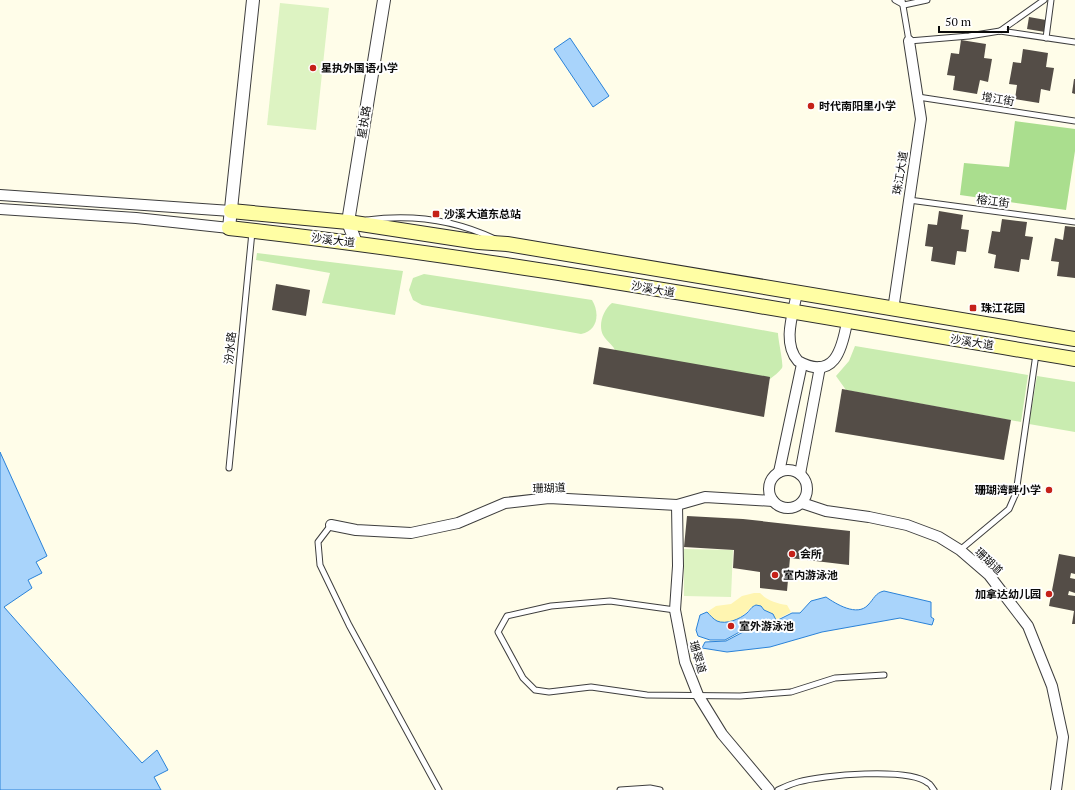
<svg xmlns="http://www.w3.org/2000/svg" width="1075" height="790" font-family="'PT Serif','Noto Sans SC',serif">
  <style>
    .green { fill: #c9ecb0 }
    .forest { fill: #aade8e }
    .sand { fill: #fff5b1 }
    .pitch { fill: #ddf3c2 }
    .water { fill: #a9d4fb; stroke: #2a82d8 }
    .building { fill: #544d47 }
    .lines { fill: none; stroke-linecap: round; stroke-linejoin: round }
    .service-casing { stroke: #3e3e3e; stroke-width: 7 }
    .minor-casing { stroke: #3e3e3e; stroke-width: 12 }
    .tertiary-casing { stroke: #3e3e3e; stroke-width: 14 }
    .secondary-casing { stroke: #2d2d2d; stroke-width: 16 }
    .service { stroke: #fff; stroke-width: 5 }
    .minor { stroke: #fff; stroke-width: 10 }
    .tertiary { stroke: #fff; stroke-width: 12 }
    .secondary { stroke: #fffea4; stroke-width: 14 }
    .poi-dot { fill: #c52119; stroke: #fff; stroke-width: 1.5 }
    .labels { text-anchor: middle; dominant-baseline: central; stroke-width: 4; stroke-linejoin: round; paint-order: stroke }
    .poi-label { font-size: 11px; font-weight: bold; fill: #0b0b0b; stroke: #fff; text-anchor: start }
    .street-label { font-size: 11px; fill: #0b0b0b; stroke: #fff }
  </style>
  <rect width="100%" height="100%" fill="#fffde9"/>
  <g class="green">
    <polygon points="257,253 403,271 395,315 322,303 330,273 256,260"/>
    <path d="M 424,274 L 592,300 C 600,313 598,331 581,334 L 422,305 L 413,300 L 409,290 L 413,278 Z"/>
    <path d="M 612,303 L 778,333 C 778,340 784,365 782,368 C 779,372 774,376 770,379 L 616,353 C 614,345 607,342 603,335 C 598,325 603,310 612,303 Z"/>
    <polygon points="855,346 1028,375 1021,422 846,390 836,376 849,361"/>
    <polygon points="1037,376 1075,382 1075,432 1029,424"/>
  </g>
  <polygon class="forest" points="1015,121 1075,129 1075,151 1066,210 960,195 964,163 1009,167"/>
  <path class="sand" d="M 754,593 L 760,593 C 768,601 776,603 787,605 L 791,612 L 776,620 C 771,610 762,610 751,607 C 744,616 729,627 717,621 C 713,619 710,615 707,612 L 716,606 L 731,604 L 742,596 Z"/>
  <g class="pitch">
    <polygon points="280,3 329,8 316,130 267,125"/>
    <polygon points="684,549 733,550 731,597 684,596"/>
  </g>
  <g class="water">
    <polygon points="570,38 609,96 593,107 554,49"/>
    <polygon points="0,452 47,556 36,562 42,573 28,580 32,588 4,607 142,763 157,750 168,770 154,777 161,790 0,790"/>
    <path d="M 884,591 L 931,602 L 931,617 L 934,619 L 932,625 L 900,618 L 822,632 L 770,647 L 727,652 L 702,648 L 705,642 L 726,641 L 745,631 L 758,630 L 792,613 L 800,613 L 811,601 L 826,597 C 836,604 857,617 868,605 C 874,599 875,593 884,591 Z"/>
    <path d="M 756,605 L 761,606 L 764,610 L 773,614 L 776,620 L 758,629 L 745,629 L 725,640 L 710,640 L 698,636 L 696,630 L 700,615 L 707,612 C 710,615 713,619 717,621 C 726,625 740,619 747,613 C 751,609 751,607 756,605 Z"/>
  </g>
  <g class="building">
    <polygon points="1029,17 1046,20 1045,32 1027,29"/>
    <polygon points="961,40 986,44 984,58 992,59 988,82 980,80 977,94 953,90 955,76 947,75 951,53 959,54"/>
    <polygon points="1023,49 1048,53 1046,67 1054,68 1050,91 1041,89 1039,103 1015,99 1017,85 1009,84 1013,62 1021,63"/>
    <polygon points="1074,79 1075,79 1075,94 1072,93"/>
    <polygon points="939,211 963,215 961,229 969,230 966,252 957,251 955,265 931,261 933,247 925,246 928,224 937,225"/>
    <polygon points="1002,219 1027,222 1025,236 1033,237 1029,260 1021,259 1019,272 994,268 996,255 988,253 992,231 1000,232"/>
    <polygon points="1065,226 1075,227 1075,278 1057,276 1059,262 1051,261 1055,238 1063,240"/>
    <polygon points="276,284 310,290 306,316 272,310"/>
    <polygon points="599,347 770,377 764,417 593,384"/>
    <polygon points="842,389 1011,420 1004,460 835,432"/>
    <polygon points="687,516 743,519 850,531 849,565 790,558 787,591 760,588 760,572 733,568 734,550 684,547"/>
    <polygon points="1059,554 1075,557 1075,574 1071,573 1070,578 1075,579 1075,593 1069,591 1068,595 1075,596 1075,624 1072,624 1074,611 1049,606"/>
  </g>
  <g class="lines">
    <g class="service-casing">
      <g id="service">
        <polyline points="895,0 904,5"/>
        <polyline points="902,0 909,41 969,36 1000,31 1075,42"/>
        <polyline points="904,5 927,0"/>
        <polyline points="1000,31 1044,0"/>
        <polyline points="1046,38 1051,0"/>
        <polyline points="918,97 1075,121"/>
        <polyline points="909,200 1075,222"/>
        <path d="M 367,220 C 411,214 455,220 495,239"/>
        <polyline points="229,468 252,232"/>
        <polyline points="331,525 318,542 320,565 349,625 439,790"/>
        <polyline points="960,550 1009,509 1016,493 1036,354"/>
        <polyline points="675,610 610,601 551,606 507,616 498,632 523,678 535,690 549,692 591,687 647,695 740,696 791,692 835,678 884,675"/>
        <polyline points="620,790 650,788 660,790"/>
        <path d="M 778,790 C 784,787 791,784 798,782 C 822,775 909,767 928,783 C 931,784 932,788 934,790"/>
      </g>
    </g>
    <g class="minor-casing">
      <g id="minor">
        <polyline points="0,195 231,211"/>
        <polyline points="0,209 136,218 229,228"/>
        <path d="M 797,293 C 793,314 782,343 798,361 C 834,381 842,350 847,322"/>
        <polyline points="893,310 921,119 909,41"/>
        <circle cx="788" cy="489" r="19"/>
        <polyline points="779,472 802,364"/>
        <polyline points="800,474 820,367"/>
        <polyline points="802,503 826,511 869,517 907,525 939,537 960,550 989,575 1028,626 1052,686 1063,737 1056,790"/>
        <polyline points="677,505 678,566 675,610 685,662 698,695 722,734 769,790"/>
        <polyline points="331,525 356,530 411,533 458,523 505,503 549,498 677,505 705,497 773,501"/>
      </g>
    </g>
    <g class="tertiary-casing">
      <g id="tertiary">
        <polyline points="229,228 253,0"/>
        <polyline points="356,243 348,222 384,0"/>
      </g>
    </g>
    <g class="secondary-casing">
      <g id="secondary">
        <polyline points="231,211 348,222 478,242 507,244 1075,339"/>
        <path d="M 229,228 C 513,260 793,313 1075,359"/>
      </g>
    </g>
    <use href="#service" class="service"/>
    <use href="#minor" class="minor"/>
    <use href="#tertiary" class="tertiary"/>
    <use href="#secondary" class="secondary"/>
  </g>
  <g class="poi-dot">
    <circle cx="313" cy="68" r="4"/>
    <circle cx="811" cy="106" r="4"/>
    <rect x="432" y="210" width="8" height="8" rx="2"/>
    <rect x="969" y="304" width="8" height="8" rx="2"/>
    <circle cx="1049" cy="490" r="4"/>
    <circle cx="792" cy="554" r="4"/>
    <circle cx="775" cy="575" r="4"/>
    <circle cx="1049" cy="594" r="4"/>
    <circle cx="731" cy="626" r="4"/>
  </g>
  <g class="labels">
    <g class="poi-label">
      <text x="321" y="68">星执外国语小学</text>
      <text x="819" y="106">时代南阳里小学</text>
      <text x="444" y="214">沙溪大道东总站</text>
      <text x="981" y="308">珠江花园</text>
      <text x="1041" y="490" text-anchor="end">珊瑚湾畔小学</text>
      <text x="800" y="554">会所</text>
      <text x="783" y="575">室内游泳池</text>
      <text x="1041" y="594" text-anchor="end">加拿达幼儿园</text>
      <text x="739" y="626">室外游泳池</text>
    </g>
    <g class="street-label">
      <text transform="translate(998 99) rotate(9)">增江街</text>
      <text transform="translate(364 122) rotate(-81)">星执路</text>
      <text transform="translate(900 173) rotate(-81)">珠江大道</text>
      <text transform="translate(993 201) rotate(8)">榕江街</text>
      <text transform="translate(333 240) rotate(7)">沙溪大道</text>
      <text transform="translate(653 289) rotate(10)">沙溪大道</text>
      <text transform="translate(972 342) rotate(9)">沙溪大道</text>
      <text transform="translate(230 348) rotate(-84)">汾水路</text>
      <text transform="translate(549 488) rotate(-2)">珊瑚道</text>
      <text transform="translate(989 561) rotate(43)">珊瑚道</text>
      <text transform="translate(698 657) rotate(74)">珊翠道</text>
    </g>
  </g>
  <path d="M939 26v6h69v-6" fill="none" stroke="#0b0b0b" stroke-width="2"/>
  <text x="945" y="26" font-size="12" fill="#0b0b0b" stroke="#ffffff" stroke-width="3" paint-order="stroke">50 m</text>
</svg>
